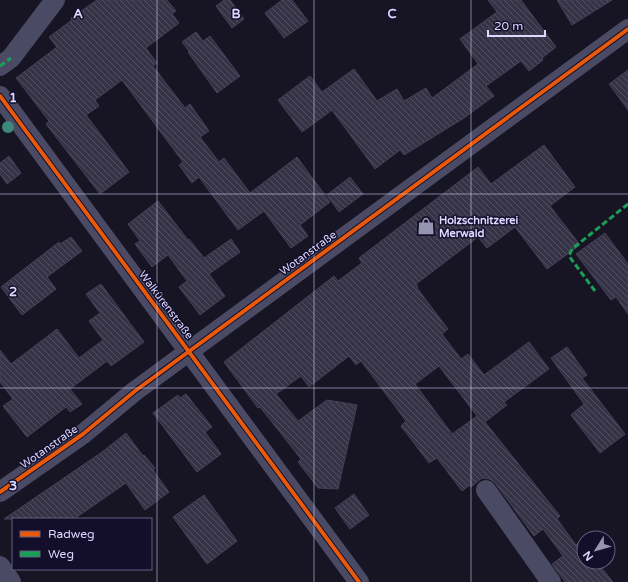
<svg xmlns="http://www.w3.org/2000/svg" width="628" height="582" font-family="'Varela Round',sans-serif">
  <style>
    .building { fill: url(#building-back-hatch); stroke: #434058; fill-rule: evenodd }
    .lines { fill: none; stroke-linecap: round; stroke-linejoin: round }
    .minor { stroke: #4b4a65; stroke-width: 20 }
    .quiet { stroke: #1a9f57; stroke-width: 3; stroke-dasharray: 6 3; stroke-linecap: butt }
    .cycleway-casing { stroke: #130f2a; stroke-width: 6 }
    .cycleway { stroke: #e8590c; stroke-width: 4 }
    .tree { fill: #3d887b }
    .grid { fill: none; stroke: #dcd8ff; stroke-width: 1; stroke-opacity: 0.55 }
    .labels { text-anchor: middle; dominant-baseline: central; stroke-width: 3; stroke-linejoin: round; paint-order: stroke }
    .poi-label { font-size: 11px; font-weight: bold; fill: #dcd8ff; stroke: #130f2a; text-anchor: start }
    .street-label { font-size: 11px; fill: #dcd8ff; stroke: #130f2a }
    .grid-label { font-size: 13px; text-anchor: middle; font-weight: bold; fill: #dcd8ff; stroke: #130f2a; stroke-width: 3; stroke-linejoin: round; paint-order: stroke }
  </style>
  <defs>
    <pattern id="building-back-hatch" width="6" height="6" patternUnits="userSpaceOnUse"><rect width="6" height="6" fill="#363346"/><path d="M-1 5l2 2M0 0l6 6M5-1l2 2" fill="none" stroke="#525062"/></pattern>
  </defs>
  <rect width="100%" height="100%" fill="#171524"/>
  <g class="building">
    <polygon points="97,0 167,0 176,11 172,14 179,23 146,48 157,63 153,66 185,108 190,104 209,131 200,137 219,162 224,158 250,193 297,157 330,202 300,225 308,236 291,248 264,211 238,230 199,177 192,183 179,165 183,162 122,80 95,100 99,106 86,115 129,172 100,194 46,124 49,121 16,78 57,47 49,37 72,20 71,18"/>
    <polygon points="224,0 230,0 244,19 232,28 216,6"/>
    <polygon points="282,0 292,0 308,21 284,38 265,13"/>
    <polygon points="488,0 521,0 556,47 542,58 543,60 529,71 521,61 486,86 494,96 464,118 404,155 400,150 375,169 332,110 302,132 278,100 310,76 322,92 354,69 377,101 397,89 404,101 426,88 432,98 478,64 460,39 497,12"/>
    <polygon points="557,0 612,0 572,25"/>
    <polygon points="196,32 203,41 210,36 240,76 217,93 188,52 189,51 182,42"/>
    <polygon points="628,70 628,110 609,84"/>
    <path d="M 544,145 L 575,187 L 550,206 L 580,245 L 547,269 L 515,227 L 487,248 L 478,237 L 416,284 L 418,287 L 417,288 L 448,329 L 442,334 L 461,359 L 468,354 L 484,375 L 529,342 L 549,369 L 504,402 L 507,405 L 485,422 L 560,516 L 557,519 L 576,545 L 584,539 L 584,562 L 597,562 L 613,582 L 565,582 L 552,564 L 563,556 L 543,529 L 534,536 L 495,483 L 490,479 L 482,478 L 471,487 L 470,485 L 462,491 L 437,458 L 429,463 L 401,426 L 406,421 L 361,361 L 356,365 L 349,356 L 309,387 L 301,376 L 276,394 L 298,421 L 327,400 L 357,405 L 338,489 L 318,488 L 298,462 L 301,459 L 260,407 L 258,408 L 224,362 L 334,276 L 338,281 L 362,263 L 359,258 L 478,167 L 491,184 ZM 439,366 L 477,416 L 452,434 L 415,384 Z"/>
    <polygon points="9,156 21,173 7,184 0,174 0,163"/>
    <polygon points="350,177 363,194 339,212 327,195"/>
    <polygon points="158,201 188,240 189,239 204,258 231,239 240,252 209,274 225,296 200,315 179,287 187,281 168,255 152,267 135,244 140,241 128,224"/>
    <polygon points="605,233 628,264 628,314 616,297 611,300 576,254"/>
    <polygon points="71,237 82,251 47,277 56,289 22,315 1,287 59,242 60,244"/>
    <polygon points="101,284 144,342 111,366 107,361 70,389 82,404 70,412 66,407 27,437 3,406 13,399 0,382 0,350 11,364 57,329 79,358 103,340 89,321 100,313 86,294"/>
    <polygon points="567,347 587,375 582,378 625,434 600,453 571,415 584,404 551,358"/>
    <polygon points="186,394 212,427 205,432 221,454 197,472 153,413 178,395 180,398"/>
    <polygon points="126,433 143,456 144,455 155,468 153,470 169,492 145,510 126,483 74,519 4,519 102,452"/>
    <polygon points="354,494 369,515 350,529 335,508"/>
    <polygon points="204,495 237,541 207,564 173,517"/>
  </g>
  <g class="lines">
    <g class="minor">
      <polyline points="0,66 11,58 55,0"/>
      <polyline points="0,96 359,582"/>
      <polyline points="486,490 551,582"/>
      <polyline points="0,492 83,434 135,391 628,29"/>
      <polyline points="0,566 11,582"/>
    </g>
    <g class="quiet">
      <polyline points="0,66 11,58"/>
      <polyline points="595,291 569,256 572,249 628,204"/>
    </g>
    <g class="cycleway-casing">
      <g id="cycleway">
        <polyline points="0,96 359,582"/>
        <polyline points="0,492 83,434 135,391 628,29"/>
      </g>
    </g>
    <use href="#cycleway" class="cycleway"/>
  </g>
  <circle class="tree" cx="8" cy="127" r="6"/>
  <path class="grid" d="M 157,0 L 157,582M 314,0 L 314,582M 471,0 L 471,582M 0,194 L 628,194M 0,388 L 628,388"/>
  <defs>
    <g id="shop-bare" transform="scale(1.38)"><path d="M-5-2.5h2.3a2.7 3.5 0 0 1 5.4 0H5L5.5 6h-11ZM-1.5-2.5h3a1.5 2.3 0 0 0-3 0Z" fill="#9794b2" stroke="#130f2a" stroke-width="2.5" paint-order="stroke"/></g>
  </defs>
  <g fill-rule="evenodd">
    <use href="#shop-bare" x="426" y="226"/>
  </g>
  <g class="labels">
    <g class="poi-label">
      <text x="439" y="220">Holzschnitzerei<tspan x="439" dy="13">Merwald</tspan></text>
    </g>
    <g class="street-label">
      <text transform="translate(308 253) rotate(-36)">Wotanstraße</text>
      <text transform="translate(166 305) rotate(53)">Walkürenstraße</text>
      <text transform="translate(49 447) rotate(-35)">Wotanstraße</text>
    </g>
  </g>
  <g class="grid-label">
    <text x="78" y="18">A</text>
    <text x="236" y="18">B</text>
    <text x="392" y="18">C</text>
    <text x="13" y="102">1</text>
    <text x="13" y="296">2</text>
    <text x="13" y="490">3</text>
  </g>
  <rect x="12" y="518" width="140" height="52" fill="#130f2a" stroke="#635f7f"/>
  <rect x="20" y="531" width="20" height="6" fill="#e8590c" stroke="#635f7f"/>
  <text x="48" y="538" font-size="12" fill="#dcd8ff">Radweg</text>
  <rect x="20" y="551" width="20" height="6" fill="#1a9f57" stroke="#635f7f"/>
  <text x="48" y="558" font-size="12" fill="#dcd8ff">Weg</text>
  <g transform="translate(596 550) rotate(233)"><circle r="19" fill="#130f2a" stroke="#635f7f"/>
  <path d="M0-3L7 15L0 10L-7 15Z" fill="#9794b2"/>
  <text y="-6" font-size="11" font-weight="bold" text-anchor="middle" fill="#dcd8ff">N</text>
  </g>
  <path d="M488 30v6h57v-6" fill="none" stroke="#dcd8ff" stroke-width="2"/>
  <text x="494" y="30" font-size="12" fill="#dcd8ff" stroke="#130f2a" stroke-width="3" paint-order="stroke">20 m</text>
</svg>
